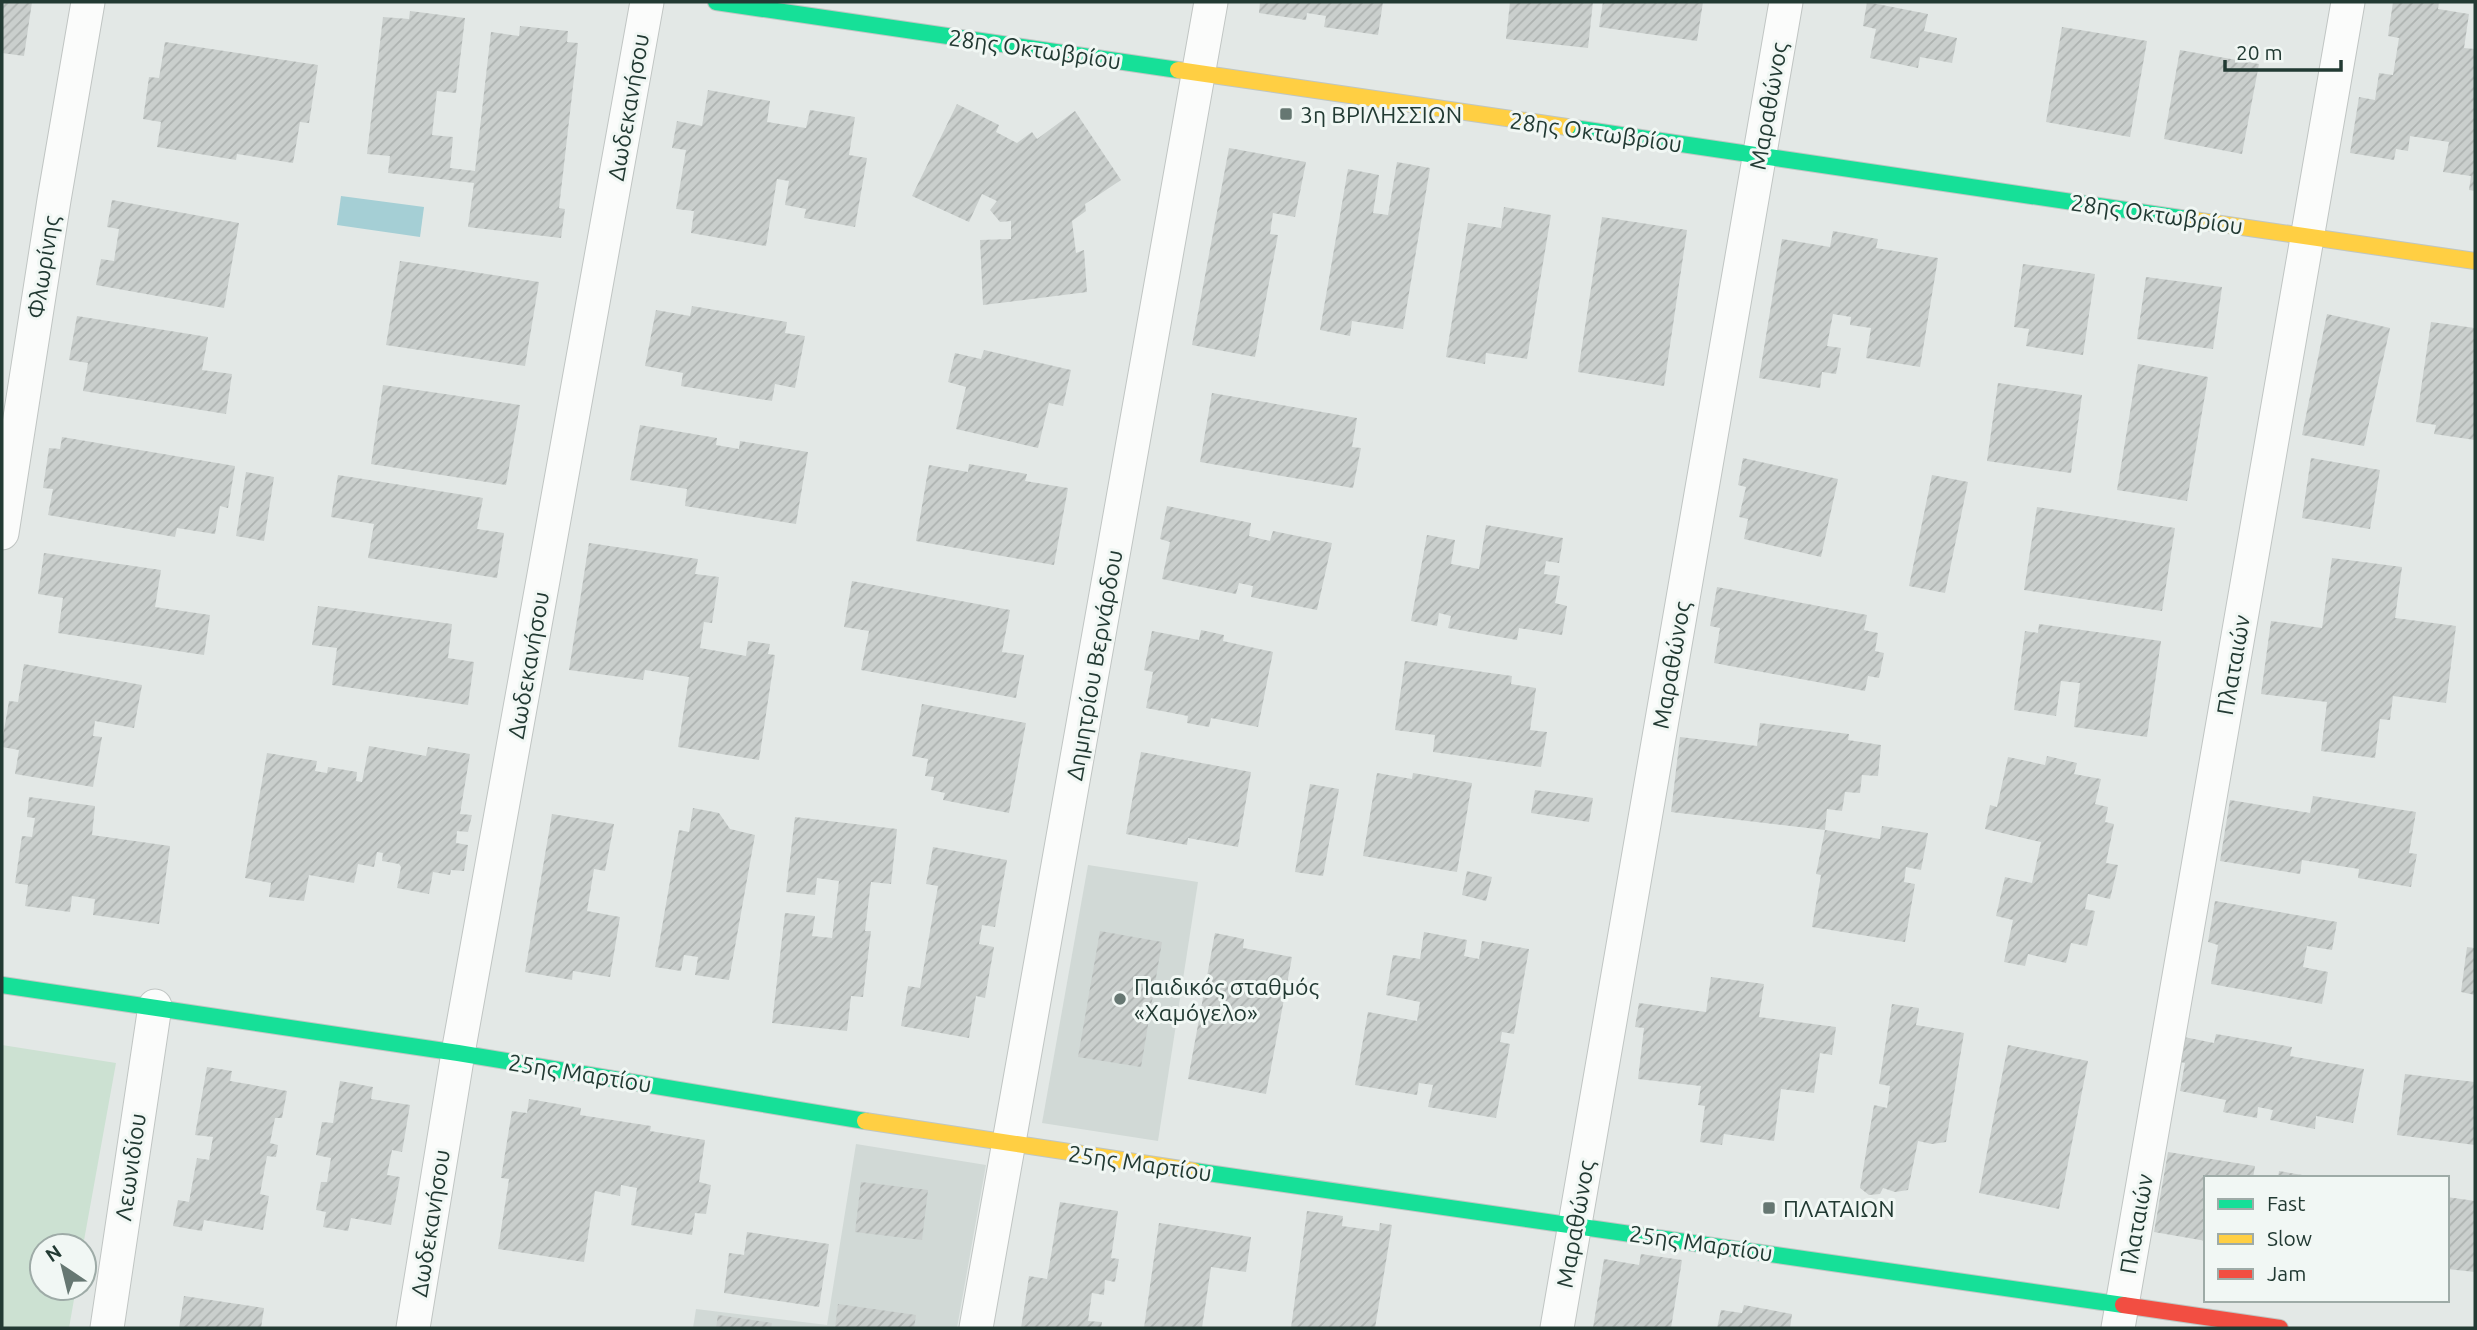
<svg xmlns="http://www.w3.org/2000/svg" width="2477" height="1330" font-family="Ubuntu,sans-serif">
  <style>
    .built { fill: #d1d9d6 }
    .pitch { fill: #cce1d2 }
    .water { fill: #a5cfd5 }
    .building { fill: url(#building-hatch) }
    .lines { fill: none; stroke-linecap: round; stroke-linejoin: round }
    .street-casing { stroke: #c0c5c3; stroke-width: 35 }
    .fast-casing { stroke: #bfc6c3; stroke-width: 18 }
    .slow-casing { stroke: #bfc6c3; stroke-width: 18 }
    .jam-casing { stroke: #bfc6c3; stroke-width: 18 }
    .street { stroke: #fbfcfb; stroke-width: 33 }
    .fast { stroke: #16e098; stroke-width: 16 }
    .slow { stroke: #ffcf43; stroke-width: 16 }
    .jam { stroke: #f24e42; stroke-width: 16 }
    .poi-dot { fill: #667772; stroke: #f1f7f4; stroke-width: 2.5 }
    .labels { text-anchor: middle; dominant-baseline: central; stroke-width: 6; stroke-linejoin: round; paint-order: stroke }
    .street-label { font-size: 23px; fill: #223a33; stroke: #f1f7f4 }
    .poi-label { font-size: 23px; fill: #223a33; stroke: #f1f7f4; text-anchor: start }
  </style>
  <defs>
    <pattern id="building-hatch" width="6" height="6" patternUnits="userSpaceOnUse" patternTransform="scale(1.75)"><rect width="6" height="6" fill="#cacfcd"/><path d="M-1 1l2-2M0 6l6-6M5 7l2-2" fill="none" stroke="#adb2b0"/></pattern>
  </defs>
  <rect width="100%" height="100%" fill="#e3e8e6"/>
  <g class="built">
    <polygon points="1088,865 1198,882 1158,1141 1042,1123"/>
    <polygon points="856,1144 986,1165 957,1328 693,1328 696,1309 827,1325"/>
  </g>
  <polygon class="pitch" points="2,1045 116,1063 83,1246 42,1246 42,1288 76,1288 69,1328 2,1328"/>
  <polygon class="water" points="341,196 424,207 420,237 337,225"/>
  <g class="building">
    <polygon points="2,2 32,2 24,56 2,53"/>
    <polygon points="1260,2 1383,2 1378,35 1324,27 1326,16 1307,13 1306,20 1259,13"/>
    <polygon points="1510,2 1593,2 1588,48 1506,39"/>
    <polygon points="1603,2 1703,2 1697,41 1599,27"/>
    <polygon points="1867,2 1928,14 1924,31 1957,38 1952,63 1920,57 1918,68 1870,58 1876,29 1863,26"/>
    <polygon points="2393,2 2439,2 2438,9 2469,14 2464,48 2475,49 2475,191 2469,190 2471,176 2443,172 2449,142 2410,136 2408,151 2396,149 2394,160 2350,153 2359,97 2375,100 2379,73 2393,75 2399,38 2388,36"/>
    <polygon points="410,11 465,18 456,93 437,91 432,135 453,137 450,168 475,171 491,32 519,36 520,26 568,31 567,42 578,43 559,208 565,209 561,238 468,227 474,183 388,173 390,156 367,154 383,17 409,19"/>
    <polygon points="2062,27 2147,41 2130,137 2046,122"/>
    <polygon points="165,42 318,65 309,123 300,122 293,163 237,154 236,160 157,147 161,122 143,119 149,77 159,78"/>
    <polygon points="2180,50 2259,64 2242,154 2164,139"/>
    <polygon points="708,90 770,101 767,122 806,128 810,110 855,117 849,155 867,158 855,227 804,218 806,209 785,205 789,181 777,179 766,246 691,233 694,211 676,209 686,150 672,148 677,121 702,126"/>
    <polygon points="957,104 999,125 996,132 1017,143 1032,132 1037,139 1075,111 1121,180 1085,204 1086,211 1072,221 1076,253 1084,250 1087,292 983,305 980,240 1011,239 1011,221 1000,222 990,210 997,201 982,194 969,222 912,196"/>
    <polygon points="1229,148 1306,162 1295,217 1273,213 1270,234 1278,235 1255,357 1192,345"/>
    <polygon points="1397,162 1430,168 1403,329 1352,321 1350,336 1320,330 1348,169 1379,175 1373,213 1388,215"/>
    <polygon points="112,200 239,223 224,308 96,285 101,259 114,261 119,229 107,227"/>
    <polygon points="1504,207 1551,215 1527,359 1486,353 1485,364 1446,357 1468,223 1501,228"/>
    <polygon points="1602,217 1687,230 1664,386 1578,372"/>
    <polygon points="1833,231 1878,239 1876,248 1938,258 1920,367 1866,358 1871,328 1850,325 1851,317 1833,314 1827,346 1841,348 1836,374 1822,372 1820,388 1759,378 1782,239 1830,247"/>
    <polygon points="400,261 539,282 525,366 386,345"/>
    <polygon points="2023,264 2095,274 2083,355 2026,346 2029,329 2014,327"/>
    <polygon points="2146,277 2222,287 2213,349 2137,339"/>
    <polygon points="692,306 787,322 785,333 805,336 795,388 775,384 772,401 681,386 683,373 645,366 656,310 690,316"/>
    <polygon points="2327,314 2390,328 2364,446 2302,435"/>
    <polygon points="77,316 208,337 202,370 232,374 226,414 83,391 88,363 69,360"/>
    <polygon points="2431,322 2475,328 2475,440 2434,434 2436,425 2416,422"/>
    <polygon points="984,350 1071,370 1063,406 1049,403 1038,448 956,429 966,387 948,382 955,353 981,359"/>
    <polygon points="2138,364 2208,377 2187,501 2117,490"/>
    <polygon points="1998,383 2082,395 2071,473 1987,461"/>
    <polygon points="383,385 520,405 506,485 371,464"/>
    <polygon points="1212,393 1357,418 1352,447 1361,448 1353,488 1200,462"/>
    <polygon points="640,425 717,438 716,445 739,449 740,441 808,452 796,524 685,506 687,489 630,480"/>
    <polygon points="62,437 235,466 228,508 220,506 215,534 177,528 175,537 48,515 53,489 43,488 49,448 60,449"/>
    <polygon points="1743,458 1838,479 1821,557 1744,539 1748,519 1739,517 1746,487 1738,485"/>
    <polygon points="2311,458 2380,470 2370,529 2302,518"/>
    <polygon points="969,464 1027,474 1025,481 1068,488 1054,565 916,541 929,465 968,472"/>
    <polygon points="246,472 274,477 264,541 236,536"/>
    <polygon points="338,475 483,498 477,529 504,533 497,578 368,558 374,524 331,517"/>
    <polygon points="1932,475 1968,482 1945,593 1909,586"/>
    <polygon points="1167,506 1251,523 1249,536 1270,541 1273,531 1332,543 1317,610 1251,597 1253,586 1239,583 1236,594 1162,579 1170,542 1160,539"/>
    <polygon points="2037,507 2175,528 2162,611 2024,590"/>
    <polygon points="1486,525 1563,538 1559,563 1546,561 1544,574 1560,576 1555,603 1567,606 1562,635 1519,628 1517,640 1448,628 1451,616 1439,613 1437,626 1411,621 1427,535 1455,540 1451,564 1479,569"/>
    <polygon points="589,543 698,559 695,574 719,577 712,623 704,622 700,648 746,656 748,641 770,644 768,654 775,655 759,760 678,747 689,677 645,670 643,680 569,670"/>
    <polygon points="44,553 161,570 155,607 210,615 204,655 58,633 63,598 38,594"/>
    <polygon points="2332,558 2402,567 2395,618 2456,626 2446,703 2393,696 2390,720 2380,719 2375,758 2321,751 2327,702 2261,694 2271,621 2322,628"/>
    <polygon points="852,581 1010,610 1002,652 1024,655 1016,698 861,670 869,631 844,627"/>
    <polygon points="1717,587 1867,615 1864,630 1878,633 1875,651 1884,653 1879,678 1868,676 1865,691 1714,663 1720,628 1710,626"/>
    <polygon points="318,606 452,624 448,658 474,662 468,705 332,685 337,648 312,645"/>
    <polygon points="2039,624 2161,641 2147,737 2074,727 2080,683 2061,681 2056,716 2014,710 2025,631 2038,633"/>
    <polygon points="1201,630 1224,635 1223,641 1273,652 1258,727 1211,718 1209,727 1187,723 1188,716 1146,708 1153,672 1144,670 1152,631 1199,640"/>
    <polygon points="1405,661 1512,676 1511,684 1536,688 1530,730 1547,732 1541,767 1433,752 1435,735 1395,730"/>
    <polygon points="24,664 142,685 134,728 95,721 93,736 102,737 93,787 15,774 19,750 2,747 2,742 9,701 18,702"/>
    <polygon points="922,704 1026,723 1009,813 943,800 945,793 931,790 934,777 925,776 928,759 912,756"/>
    <polygon points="1760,723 1849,734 1848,740 1881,745 1878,776 1862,775 1860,793 1845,792 1842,811 1827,809 1825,830 1671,812 1680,737 1757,746"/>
    <polygon points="369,746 426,756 428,747 470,754 460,814 472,815 468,832 457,831 456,843 468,845 464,871 451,870 450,875 433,872 429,894 397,888 401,867 399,864 382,861 383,853 377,852 374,867 358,864 354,883 309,875 304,901 269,897 271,883 245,878 267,753 317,761 315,771 327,773 328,767 357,772 356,781 362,782"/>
    <polygon points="1141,752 1251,772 1238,847 1188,838 1187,845 1126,834"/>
    <polygon points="2047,756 2077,763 2074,774 2101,779 2095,804 2108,807 2105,822 2114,824 2106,863 2118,865 2110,899 2088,894 2085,909 2095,911 2087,946 2071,943 2066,963 2028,954 2025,966 2004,962 2013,920 1996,916 2005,877 2032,883 2041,842 1985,829 1990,805 1997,807 2008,757 2045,765"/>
    <polygon points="1377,773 1412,779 1413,773 1472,783 1457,872 1363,856"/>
    <polygon points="1310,784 1339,789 1323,876 1295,872"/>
    <polygon points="1535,790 1593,798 1589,822 1531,813"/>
    <polygon points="2313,796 2416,812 2409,853 2417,854 2411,887 2358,878 2359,869 2302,860 2300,874 2220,861 2230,800 2310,813"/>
    <polygon points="29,797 95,806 92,835 170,846 159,924 93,915 95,899 72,896 70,912 25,906 28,885 15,883 22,836 32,837 35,818 27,817"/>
    <polygon points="693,808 719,813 730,829 755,835 729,980 695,975 698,957 684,955 681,971 655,967 679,830 689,832"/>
    <polygon points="552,814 614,824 605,871 594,869 587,911 620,917 610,977 573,971 572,980 525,972"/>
    <polygon points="795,817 897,829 891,884 871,882 865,931 871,931 863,997 851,996 847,1031 772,1023 785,913 815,916 812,936 832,938 839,881 817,878 815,895 786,892"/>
    <polygon points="1882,826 1928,833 1921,870 1906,867 1904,882 1915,884 1905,942 1812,927 1821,875 1816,874 1825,830 1880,839"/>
    <polygon points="933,847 1007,860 995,927 982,925 979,944 994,947 985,998 976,996 969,1038 901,1026 908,986 920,988 938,886 926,884"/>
    <polygon points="1467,871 1492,877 1486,901 1462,895"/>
    <polygon points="2215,901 2337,922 2332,950 2307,946 2303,967 2328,972 2322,1004 2211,984 2218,945 2208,942"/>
    <polygon points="1100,931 1162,942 1141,1067 1078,1057"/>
    <polygon points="1424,932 1467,940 1464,956 1479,959 1482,941 1529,949 1514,1034 1502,1032 1500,1042 1510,1044 1496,1118 1428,1107 1433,1085 1419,1083 1417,1095 1355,1085 1368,1012 1417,1021 1420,1002 1386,995 1393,955 1420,959"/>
    <polygon points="1215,933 1244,939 1243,948 1292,957 1266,1094 1188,1079"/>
    <polygon points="2467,947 2475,948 2475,995 2461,992"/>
    <polygon points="1711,977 1764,984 1759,1017 1836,1027 1832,1055 1820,1053 1814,1093 1781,1089 1774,1141 1724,1134 1722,1145 1700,1142 1705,1106 1698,1105 1701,1086 1638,1079 1644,1028 1635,1027 1639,1003 1706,1012"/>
    <polygon points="1892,1004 1919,1008 1916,1025 1964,1033 1946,1142 1932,1144 1918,1141 1908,1190 1895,1192 1883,1188 1880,1194 1869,1195 1860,1188 1874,1105 1887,1108 1890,1086 1879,1084"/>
    <polygon points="2216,1034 2292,1047 2290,1056 2364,1069 2353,1123 2316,1116 2315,1129 2270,1120 2273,1110 2258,1107 2257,1118 2223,1112 2226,1100 2180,1091 2185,1063 2180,1062 2184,1037 2214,1043"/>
    <polygon points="2008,1045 2088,1061 2059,1209 1979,1193"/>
    <polygon points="207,1067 232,1071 230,1081 287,1091 282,1118 275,1118 270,1143 278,1145 276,1157 267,1156 260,1194 269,1196 263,1230 204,1220 202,1231 173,1226 178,1200 189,1202 197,1158 209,1160 213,1137 195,1135"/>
    <polygon points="2405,1074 2475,1082 2475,1145 2397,1135"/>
    <polygon points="340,1081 373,1087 371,1099 410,1105 402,1152 392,1150 387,1175 400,1177 391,1225 351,1218 348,1231 323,1227 326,1212 316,1210 321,1182 327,1182 331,1158 316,1155 322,1122 333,1123"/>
    <polygon points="529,1099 581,1108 580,1115 651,1126 650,1131 705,1140 699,1182 711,1185 706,1214 695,1213 692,1235 631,1225 637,1188 621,1185 620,1196 595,1191 584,1262 498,1249 509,1179 501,1178 512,1111 527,1113"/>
    <polygon points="2168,1152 2255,1166 2253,1178 2206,1178 2206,1241 2154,1232"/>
    <polygon points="2279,1171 2308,1176 2308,1178 2278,1178"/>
    <polygon points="861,1182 928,1190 922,1240 855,1232"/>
    <polygon points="2447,1197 2475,1201 2475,1272 2447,1269"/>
    <polygon points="1060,1202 1118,1211 1111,1258 1119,1259 1115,1282 1105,1280 1104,1295 1092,1293 1088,1321 1102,1322 1101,1328 1021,1328 1029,1276 1047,1279"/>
    <polygon points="1307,1211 1343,1216 1342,1226 1379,1231 1380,1223 1392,1225 1375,1328 1291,1328"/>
    <polygon points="1159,1223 1251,1237 1246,1272 1211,1267 1202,1328 1144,1328"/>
    <polygon points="747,1232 829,1244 819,1307 724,1293 729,1253 744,1255"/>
    <polygon points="1641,1254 1682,1260 1671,1328 1593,1328 1604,1259 1639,1265"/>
    <polygon points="184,1296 264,1308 261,1328 179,1328"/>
    <polygon points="838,1304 916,1315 914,1328 835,1328"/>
    <polygon points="1744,1305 1792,1314 1790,1328 1717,1328 1721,1310 1742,1313"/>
    <polygon points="718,1315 772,1323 771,1328 716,1328"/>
  </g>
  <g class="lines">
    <g class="street-casing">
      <g id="street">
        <polyline points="2,533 54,200 88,2"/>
        <polyline points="107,1328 155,1006"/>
        <polyline points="413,1328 458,1053 647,2"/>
        <polyline points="976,1328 1211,2"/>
        <polyline points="1557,1328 1786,2"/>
        <polyline points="2118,1328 2348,2"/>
      </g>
    </g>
    <g class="fast-casing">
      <g id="fast">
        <polyline points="716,2 1178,70"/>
        <polyline points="1567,127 2187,219"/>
        <polyline points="2,985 458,1053 865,1121"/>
        <polyline points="1194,1171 2123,1305"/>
      </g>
    </g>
    <g class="slow-casing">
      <g id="slow">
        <polyline points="1178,70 1567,127"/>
        <polyline points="2187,219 2475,261"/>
        <polyline points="865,1121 1194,1171"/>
      </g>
    </g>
    <g class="jam-casing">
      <polyline id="jam" points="2123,1305 2280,1328"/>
    </g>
    <use href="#street" class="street"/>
    <use href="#fast" class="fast"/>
    <use href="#slow" class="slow"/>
    <use href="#jam" class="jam"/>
  </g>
  <g class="poi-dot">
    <rect x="1279" y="107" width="14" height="14" rx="3.5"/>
    <circle cx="1120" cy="999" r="7"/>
    <rect x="1762" y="1201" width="14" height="14" rx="3.5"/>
  </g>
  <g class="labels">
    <g class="street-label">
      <text transform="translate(1035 49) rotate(8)">28ης Οκτωβρίου</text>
      <text transform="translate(1768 106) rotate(-80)">Μαραθώνος</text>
      <text transform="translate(628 107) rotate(-80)">Δωδεκανήσου</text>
      <text transform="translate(1596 132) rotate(8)">28ης Οκτωβρίου</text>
      <text transform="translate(2157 214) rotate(8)">28ης Οκτωβρίου</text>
      <text transform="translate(43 267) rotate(-81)">Φλωρίνης</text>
      <text transform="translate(528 665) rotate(-80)">Δωδεκανήσου</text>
      <text transform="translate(1094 665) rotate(-80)">Δημητρίου Βερνάρδου</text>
      <text transform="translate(1671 665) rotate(-80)">Μαραθώνος</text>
      <text transform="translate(2233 665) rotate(-80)">Πλαταιών</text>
      <text transform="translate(580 1073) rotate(9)">25ης Μαρτίου</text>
      <text transform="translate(1140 1163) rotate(8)">25ης Μαρτίου</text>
      <text transform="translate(130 1167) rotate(-82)">Λεωνιδίου</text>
      <text transform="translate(430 1223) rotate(-81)">Δωδεκανήσου</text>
      <text transform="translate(1575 1224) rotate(-80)">Μαραθώνος</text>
      <text transform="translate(2136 1224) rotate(-80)">Πλαταιών</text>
      <text transform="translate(1701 1243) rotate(8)">25ης Μαρτίου</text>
    </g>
    <g class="poi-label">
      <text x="1300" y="114">3η ΒΡΙΛΗΣΣΙΩΝ</text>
      <text x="1134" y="986">Παιδικός σταθμός<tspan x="1134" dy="26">«Χαμόγελο»</tspan></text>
      <text x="1783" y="1208">ΠΛΑΤΑΙΩΝ</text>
    </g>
  </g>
  <rect width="2477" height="1330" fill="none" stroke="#223a33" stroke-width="7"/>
  <rect x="2204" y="1176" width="245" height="126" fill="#f1f7f4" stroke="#9eaba7" stroke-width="2"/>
  <rect x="2218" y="1199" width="35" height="10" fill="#16e098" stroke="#9eaba7" stroke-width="2"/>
  <text x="2267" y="1211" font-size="21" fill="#223a33">Fast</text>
  <rect x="2218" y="1234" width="35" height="10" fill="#ffcf43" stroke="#9eaba7" stroke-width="2"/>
  <text x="2267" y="1246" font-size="21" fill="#223a33">Slow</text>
  <rect x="2218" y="1269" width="35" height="10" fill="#f24e42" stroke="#9eaba7" stroke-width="2"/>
  <text x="2267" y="1281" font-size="21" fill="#223a33">Jam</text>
  <g transform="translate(63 1267) rotate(325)"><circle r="33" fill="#f1f7f4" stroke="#9eaba7" stroke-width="2"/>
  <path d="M0-5L12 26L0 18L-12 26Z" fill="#667772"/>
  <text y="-10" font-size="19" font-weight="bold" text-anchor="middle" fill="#223a33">N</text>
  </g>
  <path d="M2225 60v10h116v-10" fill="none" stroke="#223a33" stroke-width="3.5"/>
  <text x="2236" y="60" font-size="21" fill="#223a33" stroke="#f1f7f4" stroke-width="5" paint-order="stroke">20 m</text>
</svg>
